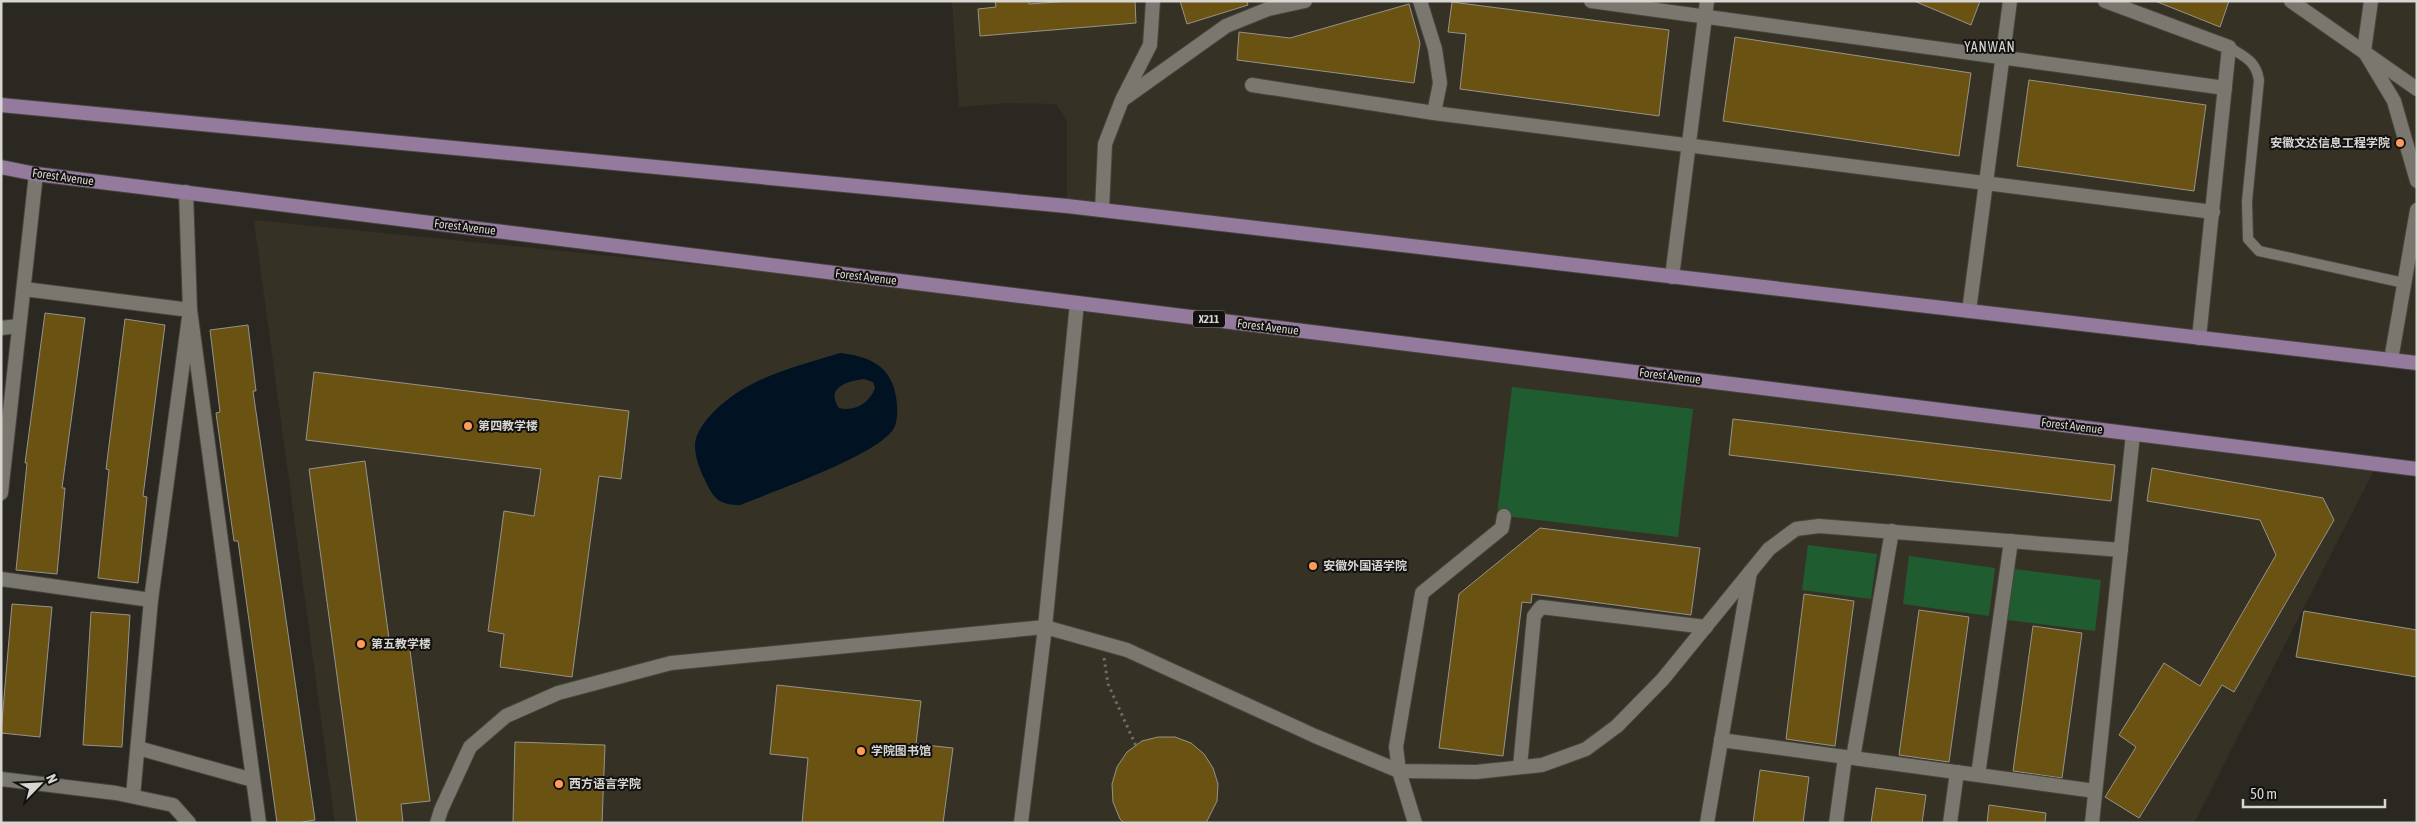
<svg xmlns="http://www.w3.org/2000/svg" width="2418" height="824" font-family="'Asap Condensed','Noto Sans SC',sans-serif">
  <style>
    .built { fill: #363125 }
    .green { fill: #1f5d31 }
    .water { fill: #011322; fill-rule: evenodd }
    .building { fill: #6a5213; stroke: #96938b }
    .lines { fill: none; stroke-linecap: round; stroke-linejoin: round }
    .service-casing { stroke: #47443f; stroke-width: 12 }
    .minor-casing { stroke: #47443f; stroke-width: 16 }
    .primary-casing { stroke: #47443f; stroke-width: 16 }
    .path { stroke: #6f6c67; stroke-width: 3; stroke-dasharray: 2.5 4; stroke-linecap: butt }
    .service { stroke: #7a776f; stroke-width: 10 }
    .minor { stroke: #7a776f; stroke-width: 14 }
    .primary { stroke: #947a9c; stroke-width: 14 }
    .poi-dot { fill: #fe9b59; stroke: #12110f; stroke-width: 2 }
    .labels { text-anchor: middle; dominant-baseline: central; stroke-width: 4; stroke-linejoin: round; paint-order: stroke }
    .shield { fill: #12110f; stroke: #9d9b98; stroke-width: 1 }
    .shield-label { font-size: 11px; font-weight: bold; fill: #d8d6d2 }
    .poi-label { font-size: 12px; font-weight: bold; fill: #d8d6d2; stroke: #12110f; text-anchor: start }
    .street-label { font-size: 12px; fill: #d8d6d2; stroke: #12110f }
    .neighbourhood-label { font-size: 14px; letter-spacing: 1px; fill: #d8d6d2; stroke: #12110f }
  </style>
  <rect width="100%" height="100%" fill="#2b2822"/>
  <g class="built">
    <polygon points="952,1 2417,1 2417,363 1067,206 1067,122 1056,104 1006,103 959,107"/>
    <polygon points="254,220 1077,303 2377,464 2194,823 335,823"/>
  </g>
  <g class="green">
    <polygon points="1512,387 1693,409 1678,537 1497,515"/>
    <polygon points="1808,545 1877,554 1871,599 1802,590"/>
    <polygon points="1909,556 1995,568 1989,616 1903,604"/>
    <polygon points="2014,569 2101,580 2095,631 2008,620"/>
  </g>
  <path class="water" d="M 840,353 C 864,356 886,362 894,388 C 897,399 899,414 895,426 C 885,453 769,493 740,505 C 717,505 713,497 704,478 C 699,468 695,456 695,445 C 695,435 702,425 708,418 C 743,378 792,368 840,353 ZM 864,379 L 873,382 L 875,388 C 870,403 854,412 839,408 C 825,388 847,381 864,379 Z"/>
  <g class="building">
    <polygon points="995,1 1029,1 1029,4 1070,1 1135,1 1136,23 980,36 978,9 996,7"/>
    <polygon points="1180,1 1247,1 1248,5 1187,24"/>
    <polygon points="1914,1 1980,1 1971,25"/>
    <polygon points="2155,1 2229,1 2220,27"/>
    <polygon points="1452,2 1669,30 1659,116 1460,89 1466,34 1448,32"/>
    <polygon points="1409,4 1420,43 1414,83 1237,60 1239,32 1290,38"/>
    <polygon points="1735,37 1971,73 1959,156 1723,121"/>
    <polygon points="2029,80 2206,105 2194,191 2017,166"/>
    <polygon points="45,313 85,318 62,488 65,488 57,574 16,570 27,463 25,463"/>
    <polygon points="125,319 165,325 143,496 147,497 138,583 98,578 109,470 106,469"/>
    <polygon points="248,325 256,391 253,391 315,820 297,823 277,823 238,541 234,541 216,413 220,412 210,330"/>
    <polygon points="314,372 629,411 621,479 599,476 572,677 500,667 504,634 488,631 504,511 534,516 541,469 306,440"/>
    <polygon points="1733,419 2115,465 2111,501 1729,455"/>
    <polygon points="365,461 390,646 409,643 430,801 401,804 403,823 357,823 309,469"/>
    <polygon points="2152,468 2323,498 2334,520 2234,692 2222,685 2139,818 2105,797 2136,747 2119,735 2164,663 2200,686 2276,555 2260,520 2147,501"/>
    <polygon points="1540,528 1700,548 1691,615 1532,594 1531,603 1522,602 1503,756 1439,748 1459,594"/>
    <polygon points="1804,594 1854,601 1835,746 1786,739"/>
    <polygon points="12,604 52,607 40,737 1,733"/>
    <polygon points="1919,610 1969,617 1949,762 1899,755"/>
    <polygon points="2304,611 2417,630 2417,677 2296,657"/>
    <polygon points="91,612 130,615 122,747 83,745"/>
    <polygon points="2033,626 2082,633 2062,778 2013,771"/>
    <polygon points="777,685 921,701 916,744 953,748 943,823 802,823 808,758 770,754"/>
    <polygon points="1158,737 1175,737 1191,743 1204,754 1213,768 1218,784 1217,801 1206,823 1124,823 1120,819 1113,802 1112,784 1117,767 1127,752 1142,741"/>
    <polygon points="515,742 605,745 602,823 513,823"/>
    <polygon points="1760,770 1809,777 1803,823 1753,823"/>
    <polygon points="1876,788 1926,795 1922,823 1871,823"/>
    <polygon points="1989,805 2046,813 2045,823 1987,823"/>
  </g>
  <g class="lines">
    <g class="service-casing">
      <path id="service" d="M 2229,47 C 2245,57 2256,61 2259,80 L 2247,201 L 2248,239 L 2259,251 L 2404,283"/>
    </g>
    <g class="minor-casing">
      <g id="minor">
        <polyline points="1420,1 1435,49 1440,83 1434,113"/>
        <polyline points="1591,1 2225,88"/>
        <polyline points="2105,1 2229,47 2199,338"/>
        <polyline points="2291,1 2417,89"/>
        <polyline points="2371,1 2364,51 2394,101 2417,181"/>
        <polyline points="1252,85 1434,113 2213,212"/>
        <polyline points="1125,98 1226,26 1268,9 1305,1"/>
        <polyline points="186,192 190,310 259,823"/>
        <polyline points="1102,210 1105,144 1122,100 1150,45 1153,1"/>
        <polyline points="1672,277 1707,1"/>
        <polyline points="24,289 190,310 151,600 133,796"/>
        <polyline points="1969,311 2010,1"/>
        <polyline points="1,328 19,326"/>
        <polyline points="2391,360 2417,210"/>
        <polyline points="1,493 36,174"/>
        <polyline points="1,579 151,600"/>
        <polyline points="1721,740 2095,791"/>
        <polyline points="138,748 253,780"/>
        <polyline points="1853,758 1892,531"/>
        <polyline points="1520,767 1534,616 1541,607 1706,627"/>
        <polyline points="1978,775 2011,541"/>
        <polyline points="1,779 116,793 173,805 189,823"/>
        <polyline points="437,823 441,810 470,747 506,716 558,693 671,663 1045,627 1127,650 1315,736 1399,771 1476,772 1542,765 1586,749 1617,726 1663,679 1769,549 1796,529 1819,526 2121,550"/>
        <polyline points="1021,823 1045,627 1077,303"/>
        <polyline points="1415,823 1399,771 1396,747 1422,593 1502,528 1504,516"/>
        <polyline points="1707,823 1750,572"/>
        <polyline points="1836,823 1845,757"/>
        <polyline points="1950,823 1957,772"/>
        <polyline points="2092,823 2133,434"/>
      </g>
    </g>
    <g class="primary-casing">
      <g id="primary">
        <polyline points="1,105 1067,206 2417,363"/>
        <polyline points="1,167 36,174 2417,469"/>
      </g>
    </g>
    <polyline class="path" points="1104,658 1108,684 1136,746"/>
    <use href="#service" class="service"/>
    <use href="#minor" class="minor"/>
    <use href="#primary" class="primary"/>
  </g>
  <g class="poi-dot">
    <circle cx="2400" cy="143" r="5"/>
    <circle cx="468" cy="426" r="5"/>
    <circle cx="1313" cy="566" r="5"/>
    <circle cx="361" cy="644" r="5"/>
    <circle cx="861" cy="751" r="5"/>
    <circle cx="559" cy="784" r="5"/>
  </g>
  <g class="labels">
    <rect class="shield" x="1193" y="310.5" width="32" height="17" rx="4"/>
    <g class="shield-label">
      <text x="1209" y="319">X211</text>
    </g>
    <g class="poi-label">
      <text x="2390" y="143" text-anchor="end">安徽文达信息工程学院</text>
      <text x="478" y="426">第四教学楼</text>
      <text x="1323" y="566">安徽外国语学院</text>
      <text x="371" y="644">第五教学楼</text>
      <text x="871" y="751">学院图书馆</text>
      <text x="569" y="784">西方语言学院</text>
    </g>
    <g class="street-label">
      <text transform="translate(63 177) rotate(8)">Forest Avenue</text>
      <text transform="translate(465 227) rotate(7)">Forest Avenue</text>
      <text transform="translate(866 277) rotate(7)">Forest Avenue</text>
      <text transform="translate(1268 327) rotate(7)">Forest Avenue</text>
      <text transform="translate(1670 376) rotate(7)">Forest Avenue</text>
      <text transform="translate(2072 426) rotate(7)">Forest Avenue</text>
    </g>
    <g class="neighbourhood-label">
      <text x="1990" y="47">YANWAN</text>
    </g>
  </g>
  <rect width="2418" height="824" fill="none" stroke="#d8d6d2" stroke-width="5"/>
  <g transform="translate(40 784) rotate(66)" stroke="#12110f" stroke-width="4" paint-order="stroke">
  <path d="M0-4L9 19L0 12L-9 19Z" fill="#d8d6d2"/>
  <text y="-8" font-size="14" font-weight="bold" text-anchor="middle" fill="#d8d6d2">N</text>
  </g>
  <path d="M2243 799v8h142v-8" fill="none" stroke="#d8d6d2" stroke-width="2.5"/>
  <text x="2250" y="799" font-size="15" fill="#d8d6d2" stroke="#12110f" stroke-width="4" paint-order="stroke">50 m</text>
</svg>
